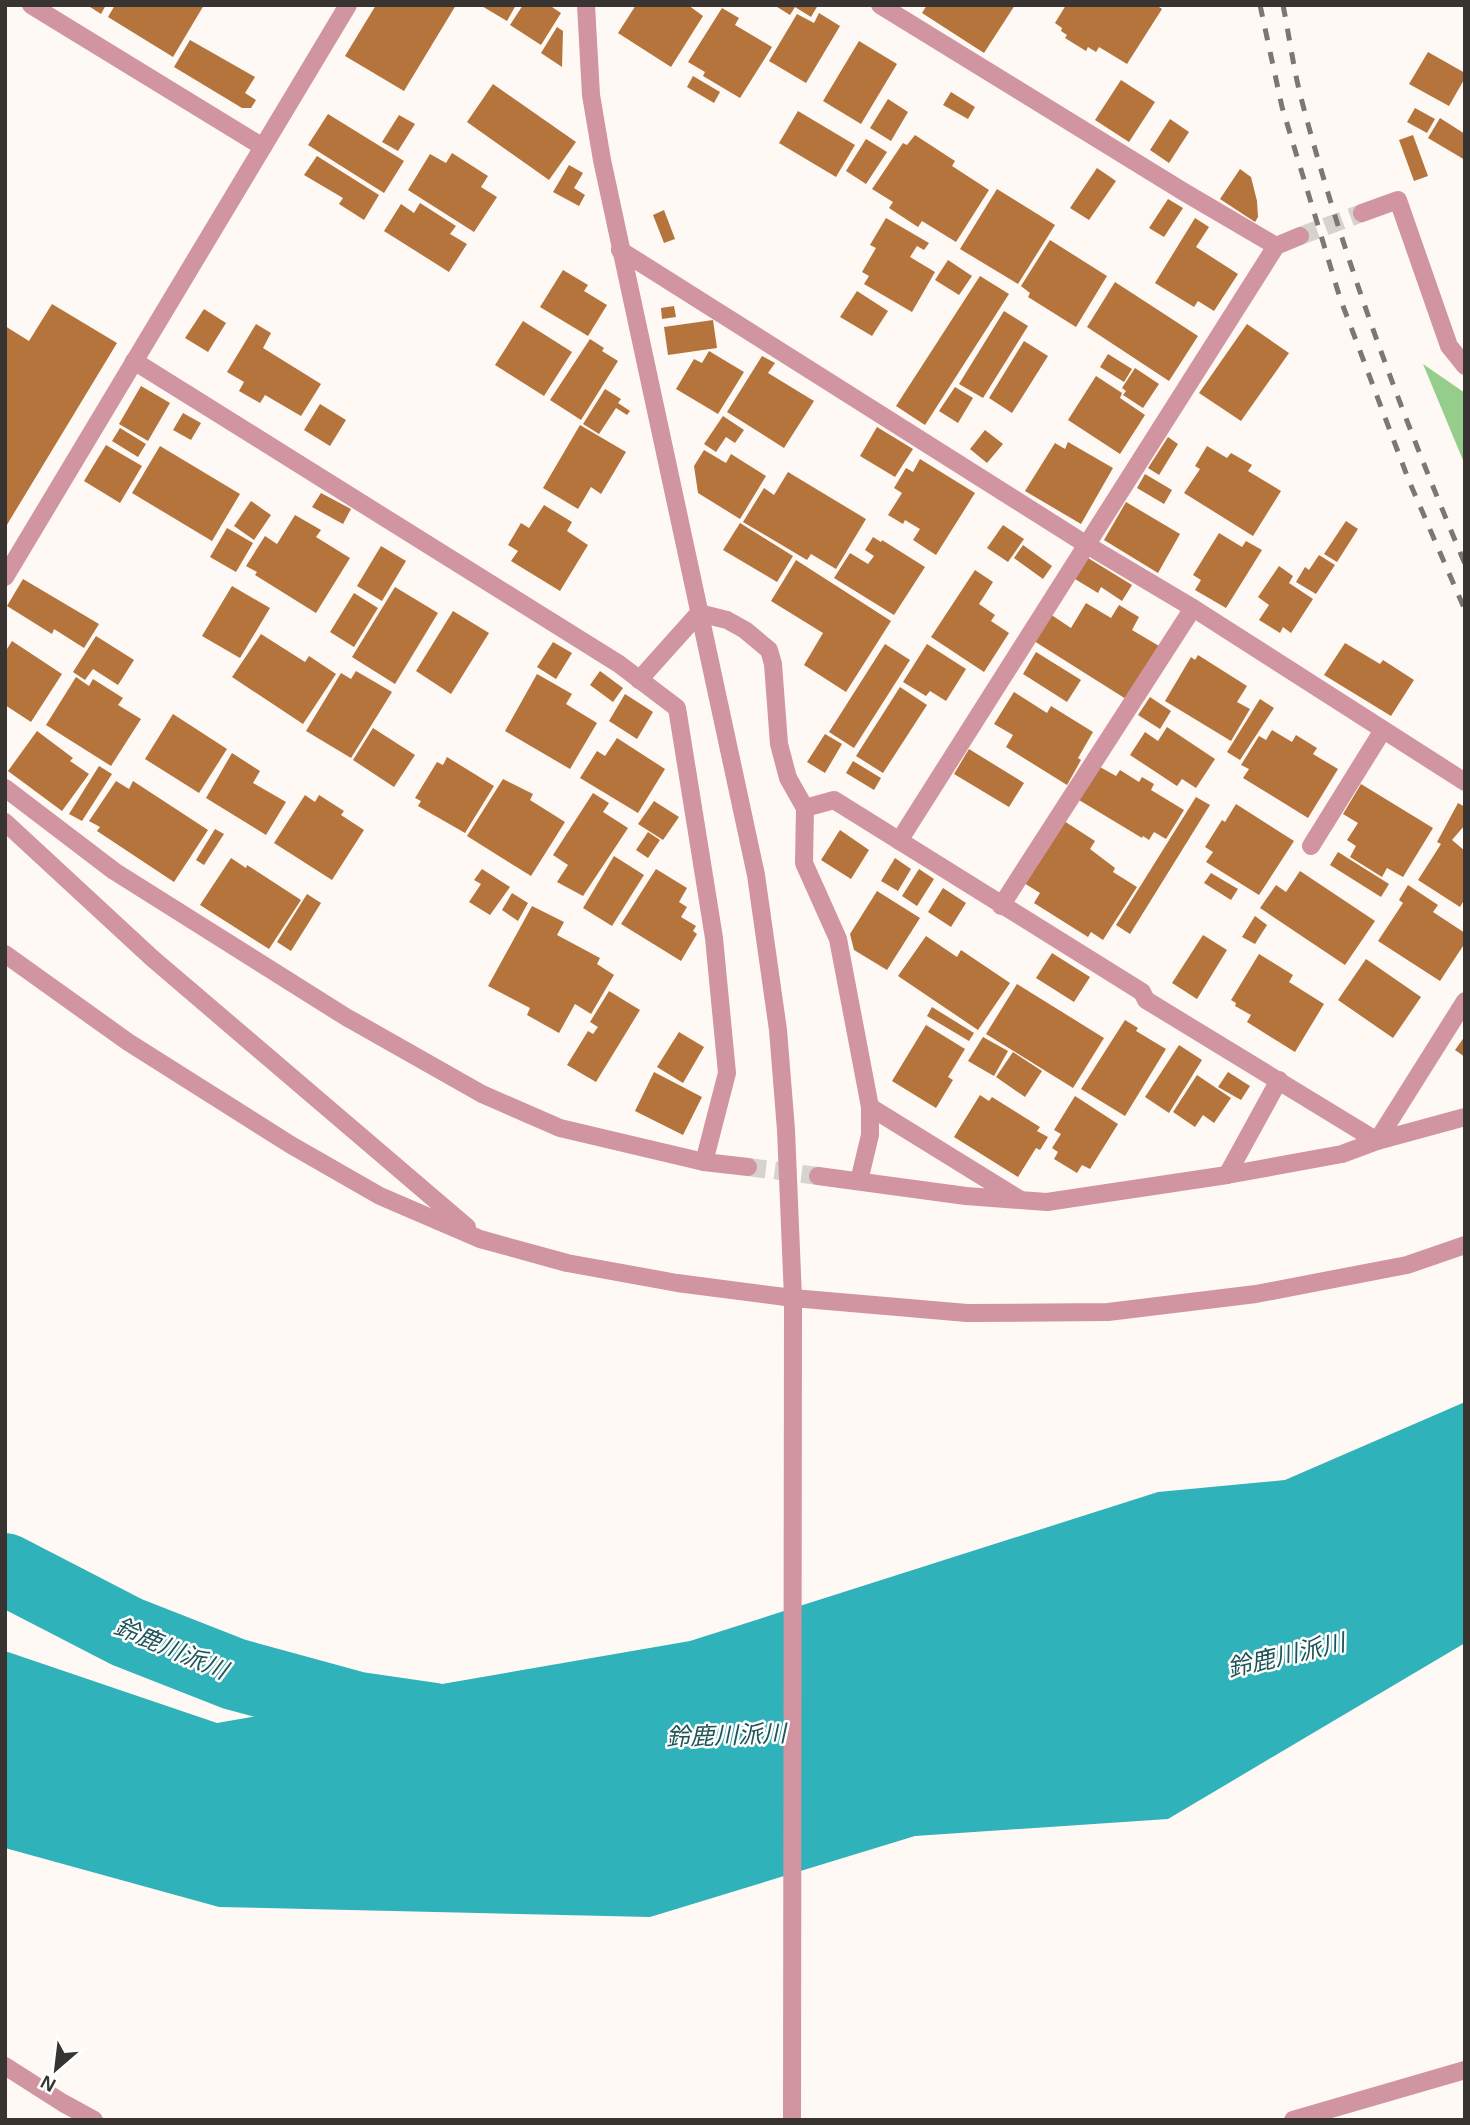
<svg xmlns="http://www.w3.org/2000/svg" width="1470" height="2125" font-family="Helvetica,'Noto Sans JP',sans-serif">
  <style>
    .forest { fill: #95cd8a }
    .water { fill: #2fb2b9 }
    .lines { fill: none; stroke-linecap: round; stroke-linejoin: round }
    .river { stroke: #2fb2b9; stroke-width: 72 }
    .building { fill: #b4743c }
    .minor-tunnel { stroke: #d6d2cd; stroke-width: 18; stroke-dasharray: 18 9; stroke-linecap: butt }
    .minor { stroke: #d194a1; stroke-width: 18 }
    .rail { stroke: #7b7773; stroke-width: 5; stroke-dasharray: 12 12; stroke-linecap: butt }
    .labels { text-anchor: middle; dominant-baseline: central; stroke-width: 5; stroke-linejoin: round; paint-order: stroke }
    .water-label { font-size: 24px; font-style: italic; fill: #205558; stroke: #fff }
  </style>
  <rect width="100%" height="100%" fill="#fef9f4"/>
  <polygon class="forest" points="1423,364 1465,393 1465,465"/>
  <polygon class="water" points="1465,1402 1465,1643 1168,1819 915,1836 650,1917 219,1907 5,1848 5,1651 217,1723 690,1641 1158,1492 1285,1480"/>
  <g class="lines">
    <polyline class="river" points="5,1569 127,1632 234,1674 358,1708 434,1719"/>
  </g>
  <g class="building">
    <polygon points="87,5 106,5 101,14"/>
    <polygon points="115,5 204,5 173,57 108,17"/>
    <polygon points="376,5 456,5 404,91 345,56"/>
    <polygon points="480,5 516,5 507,21"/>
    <polygon points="523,5 549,5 561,13 541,45 510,25"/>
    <polygon points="636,5 688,5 703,16 671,67 618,33"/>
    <polygon points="774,5 818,5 811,17 795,7 790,15"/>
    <polygon points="927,5 1015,5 984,53 922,13"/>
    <polygon points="1066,5 1156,5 1162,9 1127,64 1099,47 1096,52 1088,47 1086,51 1065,38 1067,35 1061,31 1062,28 1055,23"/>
    <polygon points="722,8 739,18 735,25 772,47 740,98 703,76 705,72 688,62"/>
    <polygon points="819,13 840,26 806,83 769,61 797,14 814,23"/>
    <polygon points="557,27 563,31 562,67 541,53"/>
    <polygon points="190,40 255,77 245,93 256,100 251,108 242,108 174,67"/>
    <polygon points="859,41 897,64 861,124 823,101"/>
    <polygon points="1428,52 1465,73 1465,78 1449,106 1409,84"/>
    <polygon points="693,76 720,92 714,103 687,87"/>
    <polygon points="1121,80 1155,102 1129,142 1095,120"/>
    <polygon points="493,84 576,142 549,180 467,122"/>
    <polygon points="951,92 975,107 968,119 943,105"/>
    <polygon points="888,99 908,112 891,141 870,128"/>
    <polygon points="1415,108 1435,119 1427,133 1407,122"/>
    <polygon points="798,111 855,145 836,177 779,143"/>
    <polygon points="328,114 404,161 384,193 308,145"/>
    <polygon points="399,115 415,124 398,151 382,142"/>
    <polygon points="1440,118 1465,134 1465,160 1428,138"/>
    <polygon points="1170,119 1189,132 1169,163 1150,150"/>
    <polygon points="915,135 955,161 952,166 989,190 956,242 922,221 918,227 889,208 893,202 872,189 903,143 907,145"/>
    <polygon points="1413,135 1428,176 1414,181 1399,140"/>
    <polygon points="866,139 887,152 866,184 846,171"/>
    <polygon points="452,153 488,176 481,187 497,197 474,232 408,190 430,154 446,163"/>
    <polygon points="317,156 379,195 364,220 339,204 343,198 304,175"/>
    <polygon points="569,165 583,173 574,188 585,195 579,206 553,192"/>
    <polygon points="1097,168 1116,181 1089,220 1070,208"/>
    <polygon points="1240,169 1251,177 1257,201 1258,217 1255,222 1220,199"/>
    <polygon points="997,189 1055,225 1018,284 960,249"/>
    <polygon points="1168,199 1183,208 1164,237 1149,228"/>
    <polygon points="420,203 456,226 450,234 467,244 449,272 384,231 401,204 414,213"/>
    <polygon points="664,210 675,239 664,243 653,215"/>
    <polygon points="886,218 929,243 924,250 917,246 910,257 935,272 912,312 864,284 869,276 862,272 876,248 870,245"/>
    <polygon points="1195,218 1209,227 1196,247 1238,274 1214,311 1198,301 1194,307 1155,283"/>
    <polygon points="1050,240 1107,276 1076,327 1028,297 1030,293 1021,286"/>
    <polygon points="948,260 972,276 959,295 935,280"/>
    <polygon points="563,270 588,285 584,291 607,305 588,336 540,307"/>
    <polygon points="980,276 1009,294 925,425 896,406"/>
    <polygon points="1115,282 1198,336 1169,381 1087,327"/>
    <polygon points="857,291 888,311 872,336 840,317"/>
    <polygon points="52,304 117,343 5,528 5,326 29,341"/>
    <polygon points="674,306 676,317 662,319 661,308"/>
    <polygon points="204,309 226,323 208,352 185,338"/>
    <polygon points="1004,311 1028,326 983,398 959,384"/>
    <polygon points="713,320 717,348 668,355 664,327"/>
    <polygon points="523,321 572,352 544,396 495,365"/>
    <polygon points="256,324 271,333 263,348 321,384 301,416 265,395 260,403 239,391 244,382 227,372"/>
    <polygon points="1247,324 1289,353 1241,421 1199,393"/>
    <polygon points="590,339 604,348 602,351 618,361 581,420 550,400"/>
    <polygon points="1024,341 1048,356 1012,413 989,398"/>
    <polygon points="709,351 744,372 718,414 676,389 694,359 702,363"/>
    <polygon points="1108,354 1132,369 1124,382 1100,367"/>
    <polygon points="762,356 775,363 768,373 814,401 784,448 727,412"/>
    <polygon points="1135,368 1159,384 1143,408 1123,395 1126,391 1122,388"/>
    <polygon points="1096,376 1122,393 1120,398 1145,415 1120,454 1068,420"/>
    <polygon points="141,386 170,403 148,441 119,424"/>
    <polygon points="955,387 973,398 958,423 939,411"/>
    <polygon points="605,389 621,399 618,403 630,411 627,415 616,408 599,434 583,424"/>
    <polygon points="320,404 346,420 330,446 304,430"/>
    <polygon points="183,413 201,423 191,440 173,430"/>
    <polygon points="723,416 744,430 735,443 726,437 716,452 704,444"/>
    <polygon points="580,425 626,452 601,494 591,487 578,509 543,488"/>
    <polygon points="877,427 913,449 895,477 860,456"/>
    <polygon points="120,428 146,444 138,457 112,441"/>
    <polygon points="985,430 1003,444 987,463 970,449"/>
    <polygon points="1168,437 1178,444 1159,475 1148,468"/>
    <polygon points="1068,442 1113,468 1081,524 1025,491 1055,443 1065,449"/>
    <polygon points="106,445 142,466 120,503 84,481"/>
    <polygon points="160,446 240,494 212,541 132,493"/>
    <polygon points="1207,446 1227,458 1231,453 1252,465 1248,471 1281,491 1253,536 1184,493 1200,469 1195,466"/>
    <polygon points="704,450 726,463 731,454 766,476 740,519 698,493 694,466"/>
    <polygon points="920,459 975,493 936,555 913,540 920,529 905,520 903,524 888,515 902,493 894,488 906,468 913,472"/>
    <polygon points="788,472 866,519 836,569 811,554 807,560 743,522 764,488 774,495"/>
    <polygon points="1145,474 1172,490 1164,504 1137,488"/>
    <polygon points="321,493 351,509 343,524 312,507"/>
    <polygon points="251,501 271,515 254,540 234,526"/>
    <polygon points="1126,502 1180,534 1158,573 1104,540"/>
    <polygon points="544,505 572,522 567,531 588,545 560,591 511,561 518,551 508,545 521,523 529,528"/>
    <polygon points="295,515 321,530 316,537 350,558 316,613 255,575 257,572 246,566 265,536 277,544"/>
    <polygon points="1346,521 1358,529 1337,562 1324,554"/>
    <polygon points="740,523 793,556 777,582 723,550"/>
    <polygon points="1003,525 1024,539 1008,562 987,548"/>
    <polygon points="227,528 253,543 236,572 210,557"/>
    <polygon points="1219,533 1242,547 1246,541 1262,550 1226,608 1195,590 1201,580 1193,575"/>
    <polygon points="873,537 881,542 882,540 925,567 894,615 834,578 850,553 868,564 874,556 865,550"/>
    <polygon points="1023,545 1052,566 1043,579 1014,558"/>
    <polygon points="381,546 406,561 382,601 357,586"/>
    <polygon points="1319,555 1335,565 1316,594 1296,582 1305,567 1309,570"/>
    <polygon points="1088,558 1132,585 1122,601 1101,587 1098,593 1075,579"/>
    <polygon points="796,560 891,621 846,692 804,665 823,633 771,601"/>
    <polygon points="1279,566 1293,576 1289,583 1313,599 1291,633 1283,627 1280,633 1259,620 1269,605 1258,597"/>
    <polygon points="975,570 993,582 979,604 995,615 991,621 1009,633 984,672 931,637"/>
    <polygon points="23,579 99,624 84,648 54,629 52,634 7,606"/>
    <polygon points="232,586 270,608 240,658 202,636"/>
    <polygon points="395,587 438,613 395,684 352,657"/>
    <polygon points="354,593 378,608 354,647 330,632"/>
    <polygon points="1086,603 1111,618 1119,605 1139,617 1132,630 1159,646 1126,699 1034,641 1050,614 1071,628"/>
    <polygon points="453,611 489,633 451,694 416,671"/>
    <polygon points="261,634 305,662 309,656 336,674 303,724 232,677"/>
    <polygon points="96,636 134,660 118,685 93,669 85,680 73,672"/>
    <polygon points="12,641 62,674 31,722 5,705 5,652"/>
    <polygon points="553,642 572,653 556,679 537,667"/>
    <polygon points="1345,643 1380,664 1383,660 1414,680 1391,716 1324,675"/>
    <polygon points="885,644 910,660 854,748 829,732"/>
    <polygon points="927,644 966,669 946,701 930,691 926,696 903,682"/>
    <polygon points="1036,652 1081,680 1067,702 1023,674"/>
    <polygon points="1198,655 1247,686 1237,702 1250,709 1231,741 1165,701 1191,657 1195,660"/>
    <polygon points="356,671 392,692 351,758 306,731 341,673 351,679"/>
    <polygon points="600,671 623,688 613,702 590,685"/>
    <polygon points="537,674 572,694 566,704 597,723 570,769 505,731"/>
    <polygon points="76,677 89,686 93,679 123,698 118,705 141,719 111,766 46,725"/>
    <polygon points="900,687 927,705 883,773 856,756"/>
    <polygon points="1014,692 1047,713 1051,706 1093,732 1078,758 1081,760 1067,785 1006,747 1013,735 994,724"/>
    <polygon points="625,694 653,712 637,739 609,721"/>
    <polygon points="1150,697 1171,711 1160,729 1138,715"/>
    <polygon points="1260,699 1274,708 1240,760 1227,752"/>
    <polygon points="173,714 227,749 199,793 145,759"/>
    <polygon points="1167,727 1215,759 1196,788 1182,779 1177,786 1130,755 1145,732 1158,741"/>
    <polygon points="373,728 415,755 394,787 353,760"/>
    <polygon points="1272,730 1292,742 1296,735 1317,748 1313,754 1338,769 1308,818 1243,778 1249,769 1241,765 1259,736 1266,740"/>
    <polygon points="37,731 73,758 70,761 89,774 62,811 8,771"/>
    <polygon points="825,734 842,744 825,773 807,762"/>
    <polygon points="617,738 665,769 638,813 580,778 597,751 605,756"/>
    <polygon points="969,749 1024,783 1009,807 954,774"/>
    <polygon points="232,753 260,771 253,783 286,802 266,835 206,798"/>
    <polygon points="447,757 494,786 465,833 418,806 421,801 415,798 437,762 443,765"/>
    <polygon points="853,761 881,778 874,790 846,773"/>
    <polygon points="99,766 112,774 82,821 69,814"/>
    <polygon points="1100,767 1116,776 1120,770 1139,782 1142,777 1154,784 1151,790 1184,810 1166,839 1154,832 1149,840 1143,836 1142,838 1079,800"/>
    <polygon points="503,779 533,794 530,800 565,822 531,876 467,836"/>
    <polygon points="116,781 129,789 133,781 208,830 174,882 97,831 100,827 89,821"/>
    <polygon points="1361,784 1433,828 1403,877 1387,868 1382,877 1350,857 1356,846 1347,840 1358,823 1343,814"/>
    <polygon points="593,793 609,803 603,812 628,828 583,896 557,882 568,865 553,855"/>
    <polygon points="305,795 315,802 319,795 344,811 341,815 364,830 332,880 274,843"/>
    <polygon points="1196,797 1210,805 1130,934 1116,925"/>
    <polygon points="654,801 679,817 663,840 638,824"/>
    <polygon points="1458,803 1465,807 1465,825 1452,840 1465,851 1465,903 1463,902 1460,907 1418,880 1441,844 1437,842"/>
    <polygon points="1236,804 1294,841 1259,895 1206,862 1213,852 1205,847 1222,820 1225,822"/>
    <polygon points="1064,821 1095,841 1090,849 1115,868 1113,872 1137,887 1103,940 1091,932 1088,937 1034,903 1040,893 1024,883"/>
    <polygon points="215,829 224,834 204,865 196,860"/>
    <polygon points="840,830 869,850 851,879 821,860"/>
    <polygon points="648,832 660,840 648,858 636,850"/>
    <polygon points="1338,852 1389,884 1381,897 1330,865"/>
    <polygon points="614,856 644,875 612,926 583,908"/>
    <polygon points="231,858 246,868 247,865 301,900 269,949 200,905"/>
    <polygon points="895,858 911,869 898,891 881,881"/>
    <polygon points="482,869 510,887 490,915 469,902 481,884 474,880"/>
    <polygon points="656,869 687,888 679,902 687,907 681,917 696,926 693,931 697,934 681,961 621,924"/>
    <polygon points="919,869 934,879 917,906 902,896"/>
    <polygon points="1300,871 1375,921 1345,965 1260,908 1276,885 1286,892"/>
    <polygon points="1211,873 1238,889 1231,900 1204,883"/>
    <polygon points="1408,885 1438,905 1433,912 1465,933 1465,943 1440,981 1378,941 1403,903 1399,900"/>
    <polygon points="943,888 966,903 951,927 928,912"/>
    <polygon points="877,891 920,918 887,970 854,950 850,934"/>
    <polygon points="512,893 528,903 518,921 502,910"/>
    <polygon points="307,894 321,903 291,951 277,942"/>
    <polygon points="532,906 564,922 557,935 600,958 597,964 614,975 591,1014 575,1004 559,1033 527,1015 530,1008 488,986"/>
    <polygon points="1255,916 1267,925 1255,944 1242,937"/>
    <polygon points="1203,935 1227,950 1197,999 1172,983"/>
    <polygon points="926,936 957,957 961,950 1010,983 978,1030 898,976"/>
    <polygon points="1052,953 1090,977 1074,1002 1036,978"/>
    <polygon points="1259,954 1293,975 1289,982 1324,1004 1295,1052 1247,1022 1251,1015 1235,1006 1236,1003 1231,1000"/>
    <polygon points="1366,959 1421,997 1393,1038 1338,1000"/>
    <polygon points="1017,984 1104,1038 1073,1088 986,1034"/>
    <polygon points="609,991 640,1010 596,1082 567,1065 588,1031 593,1034 598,1027 590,1022"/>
    <polygon points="932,1007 974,1033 969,1041 927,1016"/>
    <polygon points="1125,1020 1138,1028 1136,1031 1166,1049 1125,1116 1081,1089"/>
    <polygon points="926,1025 965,1049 948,1077 953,1080 936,1108 892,1081"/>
    <polygon points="679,1032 704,1047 683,1083 657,1067"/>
    <polygon points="1465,1036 1465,1057 1455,1050"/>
    <polygon points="983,1037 1008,1051 994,1076 968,1061"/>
    <polygon points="1179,1045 1202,1060 1169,1113 1145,1097"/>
    <polygon points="1013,1052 1042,1071 1025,1097 996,1077"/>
    <polygon points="654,1072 702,1097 683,1135 635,1111"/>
    <polygon points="1228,1072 1250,1086 1241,1100 1218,1087"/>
    <polygon points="1197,1075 1231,1098 1214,1123 1203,1115 1195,1127 1173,1112"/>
    <polygon points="980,1095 989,1101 992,1097 1040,1127 1037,1131 1048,1137 1040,1150 1036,1148 1018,1177 954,1137"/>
    <polygon points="1075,1096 1118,1124 1090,1169 1082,1165 1077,1173 1054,1159 1058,1152 1052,1148 1061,1134 1054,1130"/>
  </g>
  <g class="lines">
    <g class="minor-tunnel">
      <polyline points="1300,236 1362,213"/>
      <polyline points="748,1167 818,1176"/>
    </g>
    <g class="minor">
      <polyline points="31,5 263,147"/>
      <polyline points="586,5 591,95 602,160 756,875 778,1030 786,1130 793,1298 792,2120"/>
      <polyline points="880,5 1184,192 1276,246"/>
      <polyline points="1362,213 1398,200 1449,346 1465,366"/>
      <polyline points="620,250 1087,545 1193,608 1465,782"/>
      <polyline points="134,361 619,664 677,708 714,938 727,1073 704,1162"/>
      <polyline points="5,577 348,5"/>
      <polyline points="639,680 699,613 727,620 745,630 769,650 773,664 779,744 788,778 805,808 804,863 838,939 870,1107 870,1135 859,1181"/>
      <polyline points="5,788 114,871 346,1017 482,1094 560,1128 704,1162 748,1167"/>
      <polyline points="805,808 834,800 1142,992 1146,1000 1377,1141 1465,1001"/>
      <polyline points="5,822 152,958 467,1227"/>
      <polyline points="899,841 1276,246 1300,236"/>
      <polyline points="1311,846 1383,730"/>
      <polyline points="1001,906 1193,608"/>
      <polyline points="5,954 128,1042 291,1145 380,1196 480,1239 567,1263 677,1283 793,1298 967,1313 1108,1312 1256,1294 1407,1265 1465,1245"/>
      <polyline points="870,1107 1019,1199"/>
      <polyline points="1227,1175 1279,1080"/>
      <polyline points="818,1176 966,1196 1047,1202 1227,1175 1342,1154 1377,1141 1465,1117"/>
      <polyline points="5,2066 63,2103 94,2120"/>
      <polyline points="1293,2120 1465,2070"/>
    </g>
    <g class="rail">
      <polyline points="1260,5 1282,107 1340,298 1409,481 1465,610"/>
      <path d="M 1283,5 C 1289,35 1293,65 1300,94 C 1342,255 1400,410 1465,564"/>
    </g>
  </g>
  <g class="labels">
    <g class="water-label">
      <text transform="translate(171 1648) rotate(23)">鈴鹿川派川</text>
      <text transform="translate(1286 1655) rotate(-13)">鈴鹿川派川</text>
      <text transform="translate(726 1735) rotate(-2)">鈴鹿川派川</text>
    </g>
  </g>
  <rect width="1470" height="2125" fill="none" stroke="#383431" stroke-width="14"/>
  <g transform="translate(56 2069) rotate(208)" stroke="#ffffff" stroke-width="5" paint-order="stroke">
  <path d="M0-5L12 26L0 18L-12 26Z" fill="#383431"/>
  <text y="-10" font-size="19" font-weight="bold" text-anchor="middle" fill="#383431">N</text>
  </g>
</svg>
